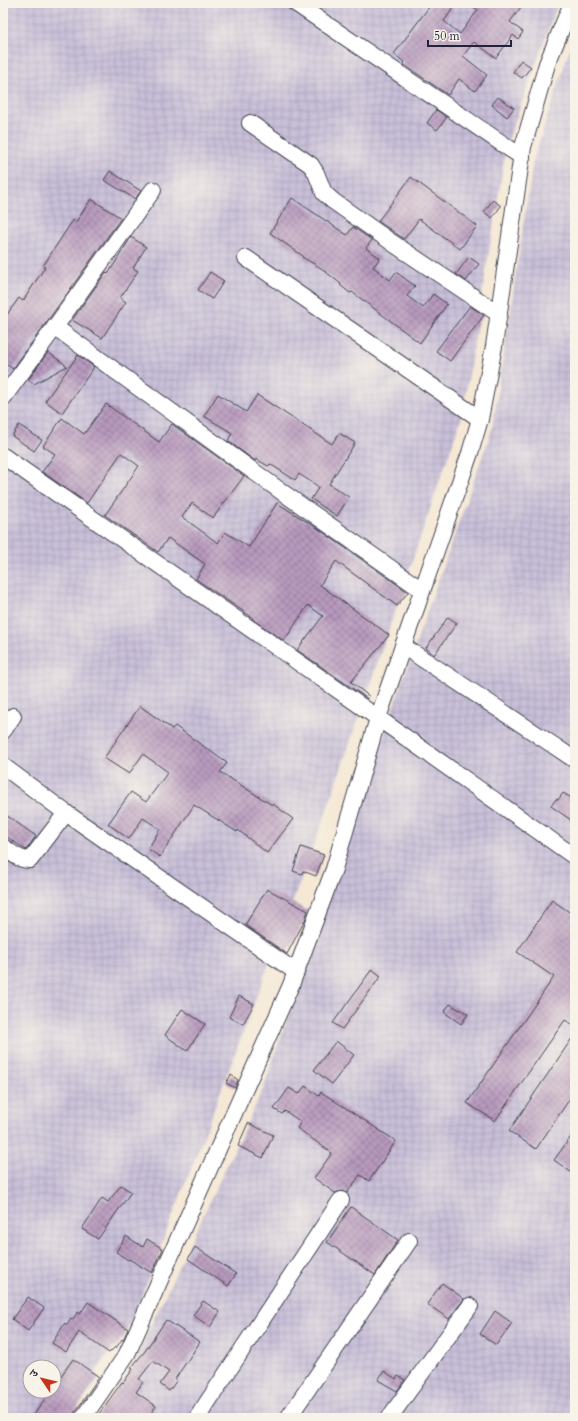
<svg xmlns="http://www.w3.org/2000/svg" width="578" height="1421" font-family="Cardo,'Noto Serif Devanagari',serif">
  <style>
    .industrial { fill: url(#industrial-grid); fill-rule: evenodd }
    .building { fill: url(#building-cross-hatch) }
    .lines { fill: none; stroke-linecap: round; stroke-linejoin: round }
    .minor-casing { stroke: #424052; stroke-width: 18 }
    .minor { stroke: #fff; stroke-width: 16 }
  </style>
  <defs>
    <pattern id="industrial-grid" width="8" height="8" patternUnits="userSpaceOnUse"><rect width="8" height="8" fill="#c8bfd8"/><path d="M0 4h8M4 0v8" fill="none" stroke="#aca4ba"/></pattern>
    <pattern id="building-cross-hatch" width="8" height="8" patternUnits="userSpaceOnUse"><rect width="8" height="8" fill="#b79abd"/><path d="M0 0l8 8M0 8l8-8" fill="none" stroke="#947d9b"/></pattern>
  </defs>
  <rect width="100%" height="100%" fill="#f7f3e8"/>
  <filter id="ink" filterUnits="userSpaceOnUse"><feTurbulence type="fractalNoise" baseFrequency=".025" numOctaves="2"/><feDisplacementMap in="SourceGraphic" scale="8" xChannelSelector="R" yChannelSelector="G"/><feConvolveMatrix kernelMatrix="1 2 1 2 8 2 1 2 1" color-interpolation-filters="sRGB"/></filter>
  <filter id="wash" filterUnits="userSpaceOnUse"><feTurbulence type="fractalNoise" baseFrequency=".012" numOctaves="4" result="noise"/><feDisplacementMap in="SourceGraphic" scale="16" xChannelSelector="R" yChannelSelector="G"/><feGaussianBlur stdDeviation="0.9" result="paint"/><feColorMatrix in="noise" values="0 0 0 0 0 0 0 0 0 0 0 0 0 0 0 0 0 1.4 0 .05"/><feComposite in="paint" operator="in"/></filter>
  <g filter="url(#wash)">
    <rect width="100%" height="100%" fill="#f5e8d4"/>
    <g class="industrial">
      <path d="M 3,3 L 558,3 L 507,143 L 462,416 L 323,821 L 203,1138 L 131,1322 L 63,1418 L 3,1418 ZM 30,1367 L 54,1367 L 54,1391 L 30,1391 Z"/>
      <polygon points="575,33 575,1418 107,1418 263,1089 402,682 492,429 533,161"/>
    </g>
    <g id="blocks">
      <g class="building">
        <polygon points="432,3 457,3 444,21 460,34 478,10 468,3 524,3 510,22 523,32 518,39 513,35 496,58 474,42 463,56 487,75 475,91 459,79 448,95 403,64 404,62 394,54"/>
        <polygon points="521,60 531,67 522,78 513,72"/>
        <polygon points="498,97 514,108 507,117 492,105"/>
        <polygon points="436,110 447,117 437,130 427,123"/>
        <polygon points="110,171 141,191 135,199 104,180"/>
        <polygon points="411,177 477,226 460,249 419,219 404,239 378,221"/>
        <polygon points="292,198 347,235 353,227 372,240 366,248 380,258 373,267 390,280 396,272 415,286 407,296 423,308 433,294 447,304 420,343 352,292 350,293 340,285 341,284 321,268 302,257 303,256 270,233"/>
        <polygon points="91,199 121,218 13,369 3,362 3,320 19,298 23,301 45,267 43,266 73,220 76,222"/>
        <polygon points="493,200 501,206 492,218 484,212"/>
        <polygon points="131,237 146,247 133,268 138,271 120,298 126,302 102,338 72,320 106,272 108,274"/>
        <polygon points="469,257 479,264 466,281 456,274"/>
        <polygon points="210,272 224,281 212,299 198,290"/>
        <polygon points="470,306 484,315 450,361 436,351"/>
        <polygon points="48,352 67,366 34,384 28,380"/>
        <polygon points="78,355 94,367 62,413 45,401"/>
        <polygon points="218,394 246,412 257,395 332,444 339,433 355,443 329,484 349,497 337,516 311,499 319,487 299,474 295,480 270,464 268,466 256,459 255,461 228,441 232,433 204,416"/>
        <polygon points="106,404 159,442 172,424 244,476 213,518 192,503 182,517 218,543 225,532 249,547 277,503 317,528 408,592 397,606 336,561 320,585 389,635 351,682 370,697 368,699 297,650 323,616 308,605 284,641 252,619 253,618 196,579 205,564 168,538 158,552 105,515 139,466 121,453 87,503 42,472 55,454 43,446 62,418 84,434"/>
        <polygon points="19,425 42,440 34,451 12,436"/>
        <polygon points="448,617 457,623 434,655 426,648"/>
        <polygon points="140,706 172,729 175,726 227,763 220,772 272,805 273,804 293,819 267,853 238,830 237,832 194,805 160,857 148,849 160,829 143,818 129,839 108,824 131,792 146,802 168,772 143,754 129,774 104,758"/>
        <polygon points="563,793 575,800 575,823 551,806 556,799 558,800"/>
        <polygon points="3,813 36,836 26,850 3,834"/>
        <polygon points="301,847 324,855 316,876 303,871 302,874 293,871"/>
        <polygon points="267,889 308,911 305,920 287,954 245,925"/>
        <polygon points="552,900 575,916 575,1026 565,1020 495,1121 467,1103 554,977 517,952"/>
        <polygon points="372,969 381,976 342,1029 333,1023"/>
        <polygon points="239,996 254,1004 243,1024 229,1017"/>
        <polygon points="450,1004 460,1010 460,1009 468,1014 461,1024 444,1012"/>
        <polygon points="182,1009 205,1024 187,1051 165,1035"/>
        <polygon points="575,1034 575,1091 536,1149 509,1131"/>
        <polygon points="336,1041 354,1055 332,1084 314,1070"/>
        <polygon points="231,1075 238,1080 235,1088 226,1083"/>
        <polygon points="305,1086 319,1096 321,1092 396,1141 369,1181 360,1175 347,1193 341,1191 335,1193 314,1178 332,1153 297,1128 301,1122 285,1111 282,1114 274,1109 289,1088 299,1094"/>
        <polygon points="248,1123 273,1135 263,1158 238,1146"/>
        <polygon points="575,1131 575,1175 554,1160"/>
        <polygon points="121,1185 131,1192 98,1239 82,1229 102,1198 108,1202"/>
        <polygon points="351,1207 398,1240 375,1275 327,1242"/>
        <polygon points="126,1236 143,1247 147,1239 163,1249 152,1273 129,1259 128,1260 116,1252"/>
        <polygon points="195,1247 236,1274 228,1286 188,1259"/>
        <polygon points="442,1283 464,1299 449,1319 427,1304"/>
        <polygon points="28,1297 44,1308 28,1331 12,1319"/>
        <polygon points="203,1301 220,1312 210,1327 193,1315"/>
        <polygon points="88,1302 128,1329 123,1340 122,1339 116,1348 115,1347 109,1353 79,1332 66,1352 52,1343 65,1323 67,1325 71,1319 72,1320 78,1312 80,1314"/>
        <polygon points="495,1311 512,1323 496,1345 480,1334"/>
        <polygon points="166,1320 200,1342 175,1379 177,1380 169,1391 160,1384 169,1372 153,1361 139,1379 143,1382 136,1392 156,1406 148,1418 96,1418 122,1382 123,1383 133,1369 131,1368 145,1351"/>
        <polygon points="73,1359 99,1377 71,1418 32,1418 50,1391 54,1391 54,1386"/>
        <polygon points="384,1371 396,1379 398,1376 405,1380 397,1391 378,1380"/>
      </g>
    </g>
  </g>
  <g filter="url(#ink)">
    <use href="#blocks" fill-opacity="0" stroke="#424052" stroke-width="1"/>
    <g class="lines">
      <g class="minor-casing">
        <g id="minor">
          <polyline points="295,3 522,157"/>
          <polyline points="250,123 311,165 316,173 324,193 333,201 394,244 499,314"/>
          <polyline points="246,258 480,419"/>
          <polyline points="55,327 282,492 422,590"/>
          <polyline points="3,398 55,327 153,190"/>
          <polyline points="3,456 378,718 575,857"/>
          <polyline points="403,646 553,745 575,760"/>
          <polyline points="3,731 13,716"/>
          <polyline points="3,766 66,813"/>
          <path d="M 3,847 C 11,852 19,861 30,860 L 66,813 L 296,972"/>
          <polyline points="83,1418 127,1354 291,985 334,869 378,718 470,453 480,419 494,346 523,147 547,64 572,3"/>
          <polyline points="197,1418 341,1200"/>
          <polyline points="288,1418 409,1241"/>
          <polyline points="389,1418 470,1306"/>
        </g>
      </g>
      <use href="#minor" class="minor"/>
    </g>
  </g>
  <rect width="578" height="1421" fill="none" stroke="#f7f3e8" stroke-width="16"/>
  <g transform="translate(42 1379) rotate(305)"><circle r="19" fill="#f7f3e8" stroke="#a29fa3"/>
  <path d="M0-3L7 15L0 10L-7 15Z" fill="#c8321e"/>
  <text y="-6" font-size="11" font-weight="bold" text-anchor="middle" fill="#22223b">उ</text>
  </g>
  <path d="M428 40v6h83v-6" fill="none" stroke="#22223b" stroke-width="2"/>
  <text x="434" y="40" font-size="12" fill="#22223b" stroke="#f7f3e8" stroke-width="3" paint-order="stroke">50 m</text>
</svg>
